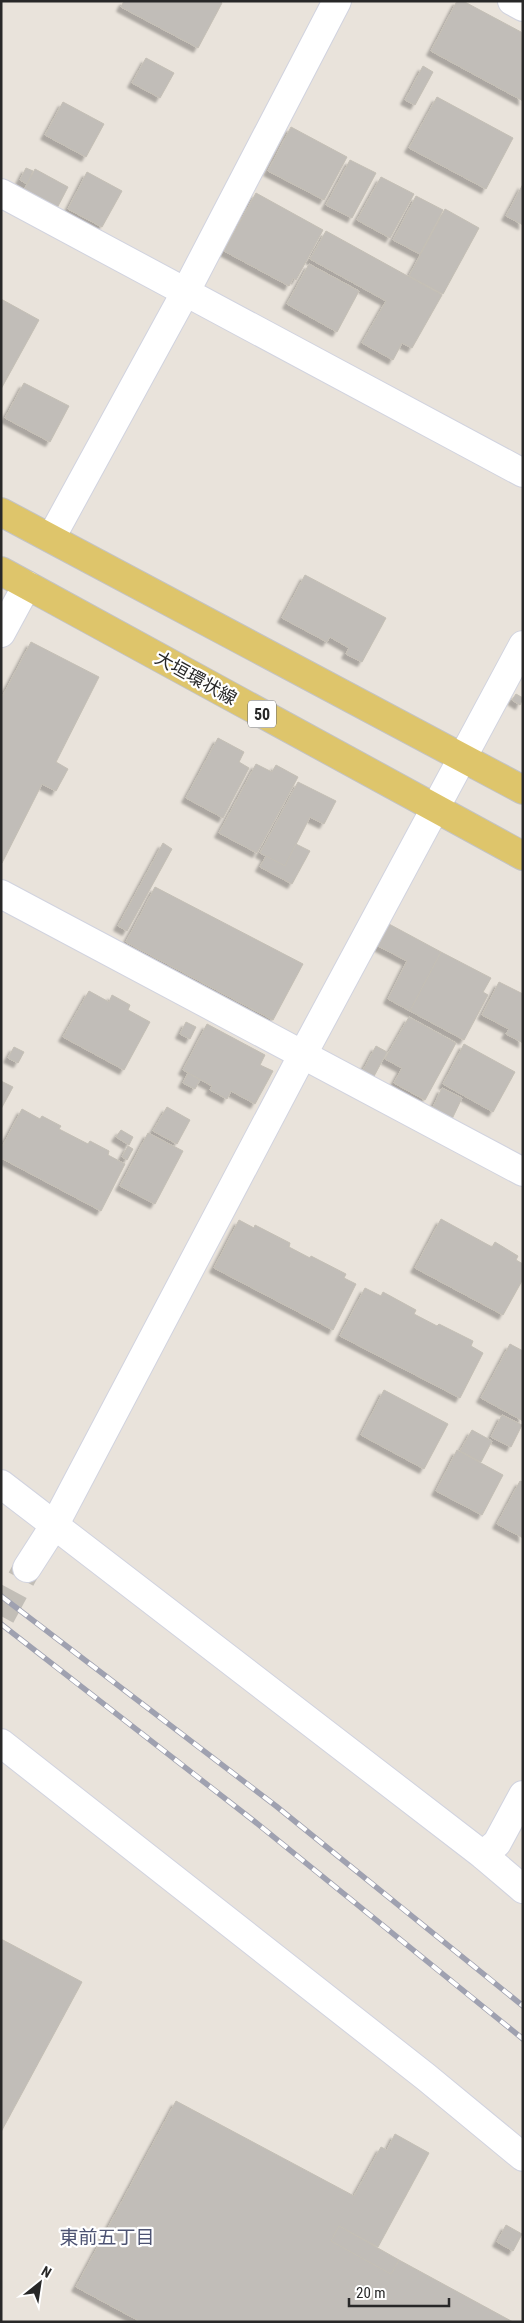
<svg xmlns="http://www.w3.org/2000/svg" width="524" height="2323" font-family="'Roboto Condensed','Noto Sans JP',sans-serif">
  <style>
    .building { fill: #c1bdb8; stroke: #c4bfb5; filter: url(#shadow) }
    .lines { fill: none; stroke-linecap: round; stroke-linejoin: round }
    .minor-tunnel { stroke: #c2beb7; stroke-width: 28; stroke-dasharray: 28 14; stroke-linecap: butt }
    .minor-casing { stroke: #d1d3df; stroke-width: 30 }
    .major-casing { stroke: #c3c3c3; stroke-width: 30 }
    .minor { stroke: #fff; stroke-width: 28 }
    .major { stroke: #dec56b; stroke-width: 28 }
    .rail-casing { stroke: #9fa1b0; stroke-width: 5.5 }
    .rail { stroke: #fff; stroke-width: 4; stroke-dasharray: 11; stroke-linecap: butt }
    .labels { text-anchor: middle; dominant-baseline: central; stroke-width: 4.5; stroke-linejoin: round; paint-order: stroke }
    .shield { fill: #fff; stroke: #686868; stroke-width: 1 }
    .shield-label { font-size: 16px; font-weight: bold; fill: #282828 }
    .street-label { font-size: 18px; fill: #282828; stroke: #fff }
    .neighbourhood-label { font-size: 19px; fill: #4e5473; stroke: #fff }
  </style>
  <defs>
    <filter id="shadow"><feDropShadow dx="-4.5" dy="4.5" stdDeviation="1" flood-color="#0004"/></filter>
  </defs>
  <rect width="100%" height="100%" fill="#e9e3db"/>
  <g class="building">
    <polygon points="124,1 220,1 222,3 198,48 121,7"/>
    <polygon points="457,1 463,1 521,32 523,101 431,51"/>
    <polygon points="146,58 174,73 160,98 132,83"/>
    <polygon points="423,66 433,72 415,105 405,100"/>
    <polygon points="437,97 513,138 486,189 409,148"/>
    <polygon points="63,102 104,124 86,157 45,135"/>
    <polygon points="291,127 347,157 324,200 268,171"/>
    <polygon points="350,160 376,173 352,218 326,205"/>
    <polygon points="26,168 33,171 27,184 20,180"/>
    <polygon points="35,169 68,187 56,210 23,192"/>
    <polygon points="87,172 122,191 102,227 68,209"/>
    <polygon points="381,177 414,194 390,238 357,220"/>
    <polygon points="523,184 523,225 506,216"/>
    <polygon points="256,193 323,230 296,280 293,278 289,286 224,251"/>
    <polygon points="416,196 443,210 420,254 393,240"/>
    <polygon points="445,209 479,228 443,294 409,276"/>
    <polygon points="326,231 442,295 412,348 402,343 393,360 362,343 386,301 310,259"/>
    <polygon points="309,264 359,291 337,332 287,304"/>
    <polygon points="1,299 39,320 1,389"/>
    <polygon points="24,383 69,406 50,442 5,418"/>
    <polygon points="305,575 386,618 362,662 346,654 349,648 330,637 327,642 282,618"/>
    <polygon points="31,642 99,677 56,762 68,769 56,791 42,784 2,863 1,699"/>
    <polygon points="516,694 523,698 520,705 512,700"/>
    <polygon points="218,738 244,752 239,762 249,768 223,818 186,798"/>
    <polygon points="256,764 272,772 276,765 298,777 257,853 219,833"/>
    <polygon points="298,782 336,801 324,824 310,817 285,866 260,853"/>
    <polygon points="163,843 172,849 127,931 118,926"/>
    <polygon points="296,844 310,851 292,884 260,867 266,856 285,866"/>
    <polygon points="155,887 303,964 273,1020 126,942"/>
    <polygon points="389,924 441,952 410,1011 388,999 407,961 378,946"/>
    <polygon points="441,952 491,978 483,992 488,995 464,1040 410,1011"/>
    <polygon points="499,982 523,994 523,1043 506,1034 509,1029 482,1015"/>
    <polygon points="89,991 109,1002 112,995 130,1005 128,1010 150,1022 124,1070 63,1037"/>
    <polygon points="409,1017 456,1043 425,1100 394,1083 402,1068 385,1059"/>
    <polygon points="186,1022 196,1027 190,1039 180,1034"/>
    <polygon points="207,1024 265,1055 260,1065 273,1071 255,1104 231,1091 227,1099 210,1090 212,1086 183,1070"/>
    <polygon points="464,1044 515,1072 493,1112 443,1084"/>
    <polygon points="376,1046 387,1052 373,1078 362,1072"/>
    <polygon points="14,1047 24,1052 18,1063 8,1058"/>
    <polygon points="188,1073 200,1080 195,1089 183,1083"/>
    <polygon points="1,1081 13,1087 1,1109"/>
    <polygon points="442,1088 462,1098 452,1119 432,1109"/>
    <polygon points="167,1107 190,1120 177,1144 153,1131"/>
    <polygon points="22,1109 40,1119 42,1116 61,1126 59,1129 88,1144 90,1141 109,1151 108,1155 125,1164 101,1211 1,1158 1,1149"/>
    <polygon points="121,1130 133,1137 129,1145 116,1137"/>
    <polygon points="148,1133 183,1151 155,1204 120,1186"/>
    <polygon points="128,1146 133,1149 127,1160 122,1157"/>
    <polygon points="441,1219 492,1247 495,1242 518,1256 516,1260 523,1264 523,1279 503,1315 415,1268"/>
    <polygon points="239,1220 254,1228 255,1225 290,1243 289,1247 310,1258 311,1256 346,1274 344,1278 356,1284 333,1330 214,1268"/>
    <polygon points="365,1288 381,1296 383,1292 416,1310 414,1314 437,1326 439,1324 473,1341 471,1346 483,1353 460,1398 340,1336"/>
    <polygon points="510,1344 523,1351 523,1421 481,1398"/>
    <polygon points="384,1390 448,1424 424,1469 361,1435"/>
    <polygon points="502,1415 522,1425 511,1447 491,1437"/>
    <polygon points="472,1430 492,1441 481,1462 460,1451"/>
    <polygon points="457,1450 503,1475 482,1515 436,1491"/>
    <polygon points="520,1481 523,1482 523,1538 497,1524"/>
    <polygon points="1,1939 82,1982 1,2132"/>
    <polygon points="176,2101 354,2196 381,2147 387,2150 395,2134 429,2153 378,2247 339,2226 331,2241 391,2274 399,2260 513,2322 141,2322 76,2287"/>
    <polygon points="506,2225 522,2234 513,2251 497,2242"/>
    <polygon points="339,2226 399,2260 391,2274 331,2241"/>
  </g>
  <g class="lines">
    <polyline class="minor-tunnel" points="1,1616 27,1568"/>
    <g class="minor-casing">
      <g id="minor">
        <polyline points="512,1 523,7"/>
        <polyline points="1,193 523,473"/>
        <polyline points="51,538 185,293 337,1"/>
        <polyline points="1,633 27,585"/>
        <polyline points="1,894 523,1172"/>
        <polyline points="1,1484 483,1855 523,1889"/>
        <polyline points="27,1568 54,1526 303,1054 523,645"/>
        <polyline points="1,1743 426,2077 523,2157"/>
        <polyline points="483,1855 497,1843 523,1795"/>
      </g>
    </g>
    <g class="major-casing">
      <g id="major">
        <polyline points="1,512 523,790"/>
        <polyline points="1,571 523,856"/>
      </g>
    </g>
    <use href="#minor" class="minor"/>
    <use href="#major" class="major"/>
    <g class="rail-casing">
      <g id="rail">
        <polyline points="1,1596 276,1806 523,2006"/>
        <polyline points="1,1624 254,1821 523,2039"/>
      </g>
    </g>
    <use href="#rail" class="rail"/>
  </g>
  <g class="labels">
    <rect class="shield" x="248" y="700.5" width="28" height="27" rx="4"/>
    <g class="shield-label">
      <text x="262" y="714">50</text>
    </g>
    <g class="street-label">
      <text transform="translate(196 678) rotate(29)">大垣環状線</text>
    </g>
    <g class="neighbourhood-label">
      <text x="107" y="2237">東前五丁目</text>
    </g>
  </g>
  <rect width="524" height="2323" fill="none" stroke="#282828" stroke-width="5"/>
  <g transform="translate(40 2283) rotate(30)" stroke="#ffffff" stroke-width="4" paint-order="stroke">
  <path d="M0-4L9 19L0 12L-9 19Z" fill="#282828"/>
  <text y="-8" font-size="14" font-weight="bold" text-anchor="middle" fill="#282828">N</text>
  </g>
  <path d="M349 2298v8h100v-8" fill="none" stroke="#282828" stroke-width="2.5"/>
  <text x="356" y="2298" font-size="15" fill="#282828" stroke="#ffffff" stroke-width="4" paint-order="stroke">20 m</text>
</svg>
